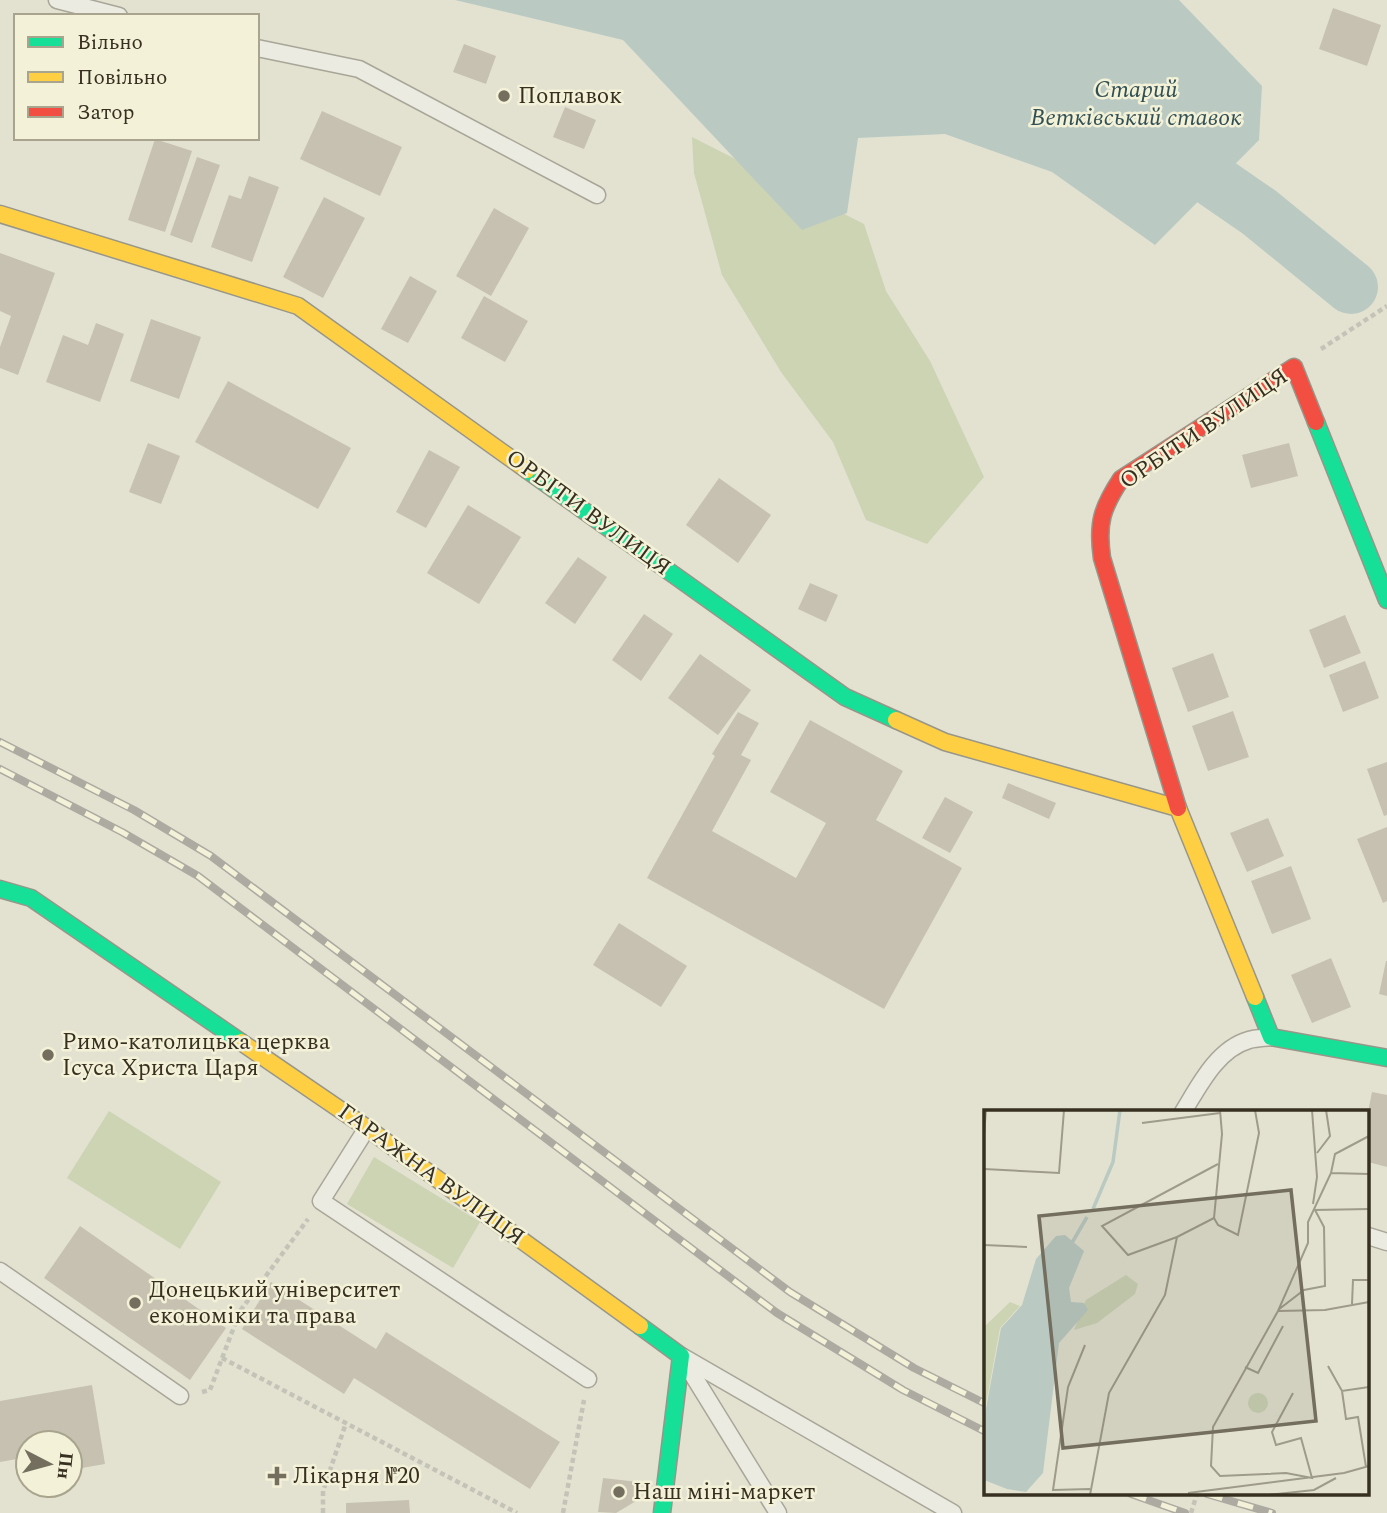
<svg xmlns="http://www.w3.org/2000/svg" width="1387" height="1513" font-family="Spectral,serif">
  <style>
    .green { fill: #ccd4b4 }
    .water { fill: #bacac3 }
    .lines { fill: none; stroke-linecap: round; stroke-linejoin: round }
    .river { stroke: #bacac3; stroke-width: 54 }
    .building { fill: #c7c1b1 }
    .lane-casing { stroke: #a8a698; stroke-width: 19 }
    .fast-casing { stroke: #989688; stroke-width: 19 }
    .slow-casing { stroke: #989688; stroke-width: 19 }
    .jam-casing { stroke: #989688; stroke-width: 19 }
    .path { stroke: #c4c3b7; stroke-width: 4.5; stroke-dasharray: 5 3.5; stroke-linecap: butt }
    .lane { stroke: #ecebe1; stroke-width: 16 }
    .fast { stroke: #16e098; stroke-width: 16 }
    .slow { stroke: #ffcf43; stroke-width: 16 }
    .jam { stroke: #f24e42; stroke-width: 16 }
    .rail-casing { stroke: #acaaa1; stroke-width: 8 }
    .rail { stroke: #f3f1d7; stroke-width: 5; stroke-dasharray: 16; stroke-linecap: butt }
    .poi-dot { fill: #736e5e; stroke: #f3f1d7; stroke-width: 2.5 }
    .labels { text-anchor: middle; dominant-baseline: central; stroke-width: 5; stroke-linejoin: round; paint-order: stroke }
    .poi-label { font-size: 23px; fill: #373021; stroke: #f3f1d7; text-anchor: start }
    .street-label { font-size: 23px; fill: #373021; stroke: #f3f1d7 }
    .water-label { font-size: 24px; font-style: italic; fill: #315056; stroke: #f3f1d7 }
    .inset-river { fill: none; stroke: #bacac3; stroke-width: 3.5 }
    .inset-road { fill: none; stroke: #9e9b8a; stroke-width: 2 }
    .view { fill: #736e5e; fill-opacity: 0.15; stroke: #736e5e; stroke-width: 3.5 }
    .inset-edge { fill: none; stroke: #373021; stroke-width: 3.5 }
  </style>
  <rect width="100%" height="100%" fill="#e3e2d0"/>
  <g class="green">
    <polygon points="692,137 864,224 886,291 930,361 984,477 927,544 866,520 833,442 781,372 722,275 694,173"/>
    <polygon points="109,1111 221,1182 180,1249 67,1178"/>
    <polygon points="374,1157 480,1222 453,1268 347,1204"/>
  </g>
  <polygon class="water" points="455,0 1179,0 1262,86 1259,140 1155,245 1052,172 945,134 858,138 847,213 802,230 623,40"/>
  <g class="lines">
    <polyline class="river" points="1156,141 1259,212 1351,287"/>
  </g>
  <g class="building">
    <polygon points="1333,8 1381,25 1367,66 1319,49"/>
    <polygon points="464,44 496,56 486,84 453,72"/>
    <polygon points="565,107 596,120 584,149 553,137"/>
    <polygon points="322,111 402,147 380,196 300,159"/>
    <polygon points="155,139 192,151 165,232 128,220"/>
    <polygon points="197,157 220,165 192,243 170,235"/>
    <polygon points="249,176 279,187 252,262 211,247 229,195 241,199"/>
    <polygon points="324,197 365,218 323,298 283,277"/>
    <polygon points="494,208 529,228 491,296 456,276"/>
    <polygon points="0,253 55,273 18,375 0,368 0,347 11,316 0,311"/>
    <polygon points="410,276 437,291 408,343 381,329"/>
    <polygon points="484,296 528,321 505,362 461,338"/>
    <polygon points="151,319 201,337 179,399 130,381"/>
    <polygon points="96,323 124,334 100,402 46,382 63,335 88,345"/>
    <polygon points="228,381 351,448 318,509 195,442"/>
    <polygon points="148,443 180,456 161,504 129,492"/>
    <polygon points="1289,443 1298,476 1251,488 1242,455"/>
    <polygon points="429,450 460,467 426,528 396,512"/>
    <polygon points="719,478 771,515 738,563 686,525"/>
    <polygon points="468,505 521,537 479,604 427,573"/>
    <polygon points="578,557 607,577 575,624 545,603"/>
    <polygon points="810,583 838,595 826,622 798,609"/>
    <polygon points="644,614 673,634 641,681 612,660"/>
    <polygon points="1345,615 1361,653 1324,668 1309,630"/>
    <polygon points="1213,653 1229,697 1188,712 1172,668"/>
    <polygon points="700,654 751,690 718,735 668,698"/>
    <polygon points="1365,661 1379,698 1343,712 1329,675"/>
    <polygon points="1233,711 1249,757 1208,771 1192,726"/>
    <polygon points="738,712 759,723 741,755 751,760 712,831 796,878 826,823 770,792 810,720 903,771 876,820 962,868 884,1009 647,878 715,756 712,754"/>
    <polygon points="1387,762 1387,815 1384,816 1367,769"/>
    <polygon points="1008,783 1056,803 1049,819 1002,798"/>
    <polygon points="945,797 973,812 950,853 922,838"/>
    <polygon points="1268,818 1284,856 1247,872 1230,833"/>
    <polygon points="1387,827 1387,901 1383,903 1357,839"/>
    <polygon points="1291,866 1311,919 1272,934 1251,881"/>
    <polygon points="619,923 687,966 661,1007 593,965"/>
    <polygon points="1331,958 1351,1007 1312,1023 1291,975"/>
    <polygon points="1386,961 1387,961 1387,996 1379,994"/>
    <polygon points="1372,1092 1387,1095 1387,1167 1368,1162 1368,1112"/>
    <polygon points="80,1226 226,1328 190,1380 44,1278"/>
    <polygon points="271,1282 376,1349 386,1332 560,1442 530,1489 354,1378 344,1394 242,1329"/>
    <polygon points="92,1385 105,1464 70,1470 70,1443 28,1443 28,1457 0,1462 0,1401"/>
    <polygon points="603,1478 639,1482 636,1501 616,1513 598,1512"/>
    <polygon points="409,1500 410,1513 346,1513 346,1503"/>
  </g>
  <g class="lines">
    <g class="lane-casing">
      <g id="lane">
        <polyline points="57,0 119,16"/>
        <polyline points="257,48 359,69 597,195"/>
        <path d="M 1183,1112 C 1199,1086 1217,1049 1249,1040 C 1256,1038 1264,1038 1271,1037"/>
        <polyline points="367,1128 321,1201 588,1379"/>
        <polyline points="1368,1236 1387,1242"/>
        <polyline points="0,1271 180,1396"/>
        <polyline points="683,1357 953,1513"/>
        <polyline points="686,1364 778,1513"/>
      </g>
    </g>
    <g class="fast-casing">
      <g id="fast">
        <polyline points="1316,422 1387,600"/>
        <polyline points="527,470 845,697 896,720"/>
        <polyline points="0,889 31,898 241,1042"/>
        <polyline points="1255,997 1271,1037 1387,1058"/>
        <polyline points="640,1326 681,1356 662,1513"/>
      </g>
    </g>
    <g class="slow-casing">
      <g id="slow">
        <polyline points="0,214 298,306 527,470"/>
        <polyline points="896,720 945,742 1178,808 1255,997"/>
        <polyline points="241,1042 367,1128 640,1326"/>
      </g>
    </g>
    <g class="jam-casing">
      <path id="jam" d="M 1178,808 L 1102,558 C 1097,523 1102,508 1121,479 L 1294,367 L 1316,422"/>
    </g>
    <g class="path">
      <polyline points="1321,349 1387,306"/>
      <polyline points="222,1358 517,1513"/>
      <polyline points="202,1392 210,1390 240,1311 308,1219"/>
      <polyline points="323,1513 323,1491 346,1423"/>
      <polyline points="563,1513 584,1400"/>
      <polyline points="1191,1513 1197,1494"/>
    </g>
    <use href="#lane" class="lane"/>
    <use href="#fast" class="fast"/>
    <use href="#slow" class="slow"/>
    <use href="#jam" class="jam"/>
    <g class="rail-casing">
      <g id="rail">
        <polyline points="0,742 134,810 211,856 790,1292 914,1368 986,1404"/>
        <polyline points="0,769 122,832 198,876 777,1313 903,1390 986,1432"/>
        <polyline points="1131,1494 1185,1513"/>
        <polyline points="1207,1494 1272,1513"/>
      </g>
    </g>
    <use href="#rail" class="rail"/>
  </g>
  <g class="poi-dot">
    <circle cx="504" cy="96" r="7"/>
    <circle cx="48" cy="1055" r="7"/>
    <circle cx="135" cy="1303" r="7"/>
    <path d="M273.5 1465.5h7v7h7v7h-7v7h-7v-7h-7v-7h7z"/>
    <circle cx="619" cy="1492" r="7"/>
  </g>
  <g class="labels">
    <g class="poi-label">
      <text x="518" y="96">Поплавок</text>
      <text x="62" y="1042">Римо-католицька церква<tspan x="62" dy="26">Ісуса Христа Царя</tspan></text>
      <text x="149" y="1290">Донецький університет<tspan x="149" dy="26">економіки та права</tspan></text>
      <text x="293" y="1476">Лікарня №20</text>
      <text x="633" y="1492">Наш міні-маркет</text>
    </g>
    <g class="street-label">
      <text transform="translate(1204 429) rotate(-34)">ОРБІТИ ВУЛИЦЯ</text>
      <text transform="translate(588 513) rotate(36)">ОРБІТИ ВУЛИЦЯ</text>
      <text transform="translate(431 1175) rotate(36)">ГАРАЖНА ВУЛИЦЯ</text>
    </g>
    <g class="water-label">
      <text x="1136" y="90">Старий<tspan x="1136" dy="28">Ветківський ставок</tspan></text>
    </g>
  </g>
  <g transform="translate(984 1110)">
    <rect width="385" height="385" fill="#e3e2d0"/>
    <path d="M 142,165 L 154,174 L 151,184 L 113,213 L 90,220 L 102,190 ZM 26,192 L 36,196 L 16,218 L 0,305 L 0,217 ZM264 293a10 10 0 1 1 20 0a10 10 0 1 1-20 0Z" fill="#ccd4b4"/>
    <path d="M 81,125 L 100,141 L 85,178 L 87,192 L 100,193 L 104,200 L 75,233 L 59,363 L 42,382 L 23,379 L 0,370 L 0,309 L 17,218 L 38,195 L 52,149 L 72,126 Z" fill="#bacac3"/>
    <path class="inset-river" d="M 109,99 L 129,52 L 136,0M 82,143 L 103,107"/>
    <path class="inset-road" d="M 328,0 L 333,67 L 329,94M 158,13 L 236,3M 0,25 L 2,0M 333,43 L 346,26 L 342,0M 0,59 L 75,63 L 80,0M 347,63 L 385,64M 230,108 L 234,115 L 254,125 L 275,23 L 271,0M 193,127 L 144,145 L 118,116 L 234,54M 0,135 L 43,137M 368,194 L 369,170 L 385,170M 294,200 L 320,180 L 341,176 L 340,117 L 331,100 L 385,99M 294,201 L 341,200 L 385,192M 101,235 L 84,277 L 69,380 L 106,379M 344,256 L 358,281 L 385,277M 261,257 L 274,263 L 299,216M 358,281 L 362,309 L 374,307 L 382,357M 309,283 L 288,322 L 292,335 L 317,328 L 328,368 L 302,363 L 236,366 L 227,356 L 229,317 L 294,201 L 324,133 L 324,112 L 347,63 L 351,44 L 385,26M 204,383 L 360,363 L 385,356M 106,385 L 125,283 L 181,185 L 193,127 L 230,108 L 238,24 L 236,0M 284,385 L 330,380 L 352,368"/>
    <path class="view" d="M 307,80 L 332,311 L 79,338 L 55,106 Z"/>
    <rect width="385" height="385" class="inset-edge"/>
  </g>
  <rect x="14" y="14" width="245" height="126" fill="#f3f1d7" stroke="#a8a48e" stroke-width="2"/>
  <rect x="28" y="37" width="35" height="10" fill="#16e098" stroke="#a8a48e" stroke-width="2"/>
  <text x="77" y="49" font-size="21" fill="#373021">Вільно</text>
  <rect x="28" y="72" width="35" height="10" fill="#ffcf43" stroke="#a8a48e" stroke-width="2"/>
  <text x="77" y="84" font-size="21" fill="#373021">Повільно</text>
  <rect x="28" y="107" width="35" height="10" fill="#f24e42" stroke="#a8a48e" stroke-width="2"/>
  <text x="77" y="119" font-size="21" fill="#373021">Затор</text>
  <g transform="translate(49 1464) rotate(96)"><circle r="33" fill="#f3f1d7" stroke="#a8a48e" stroke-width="2"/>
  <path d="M0-5L12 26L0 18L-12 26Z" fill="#736e5e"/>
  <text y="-10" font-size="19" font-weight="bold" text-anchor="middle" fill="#373021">Пн</text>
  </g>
</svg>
